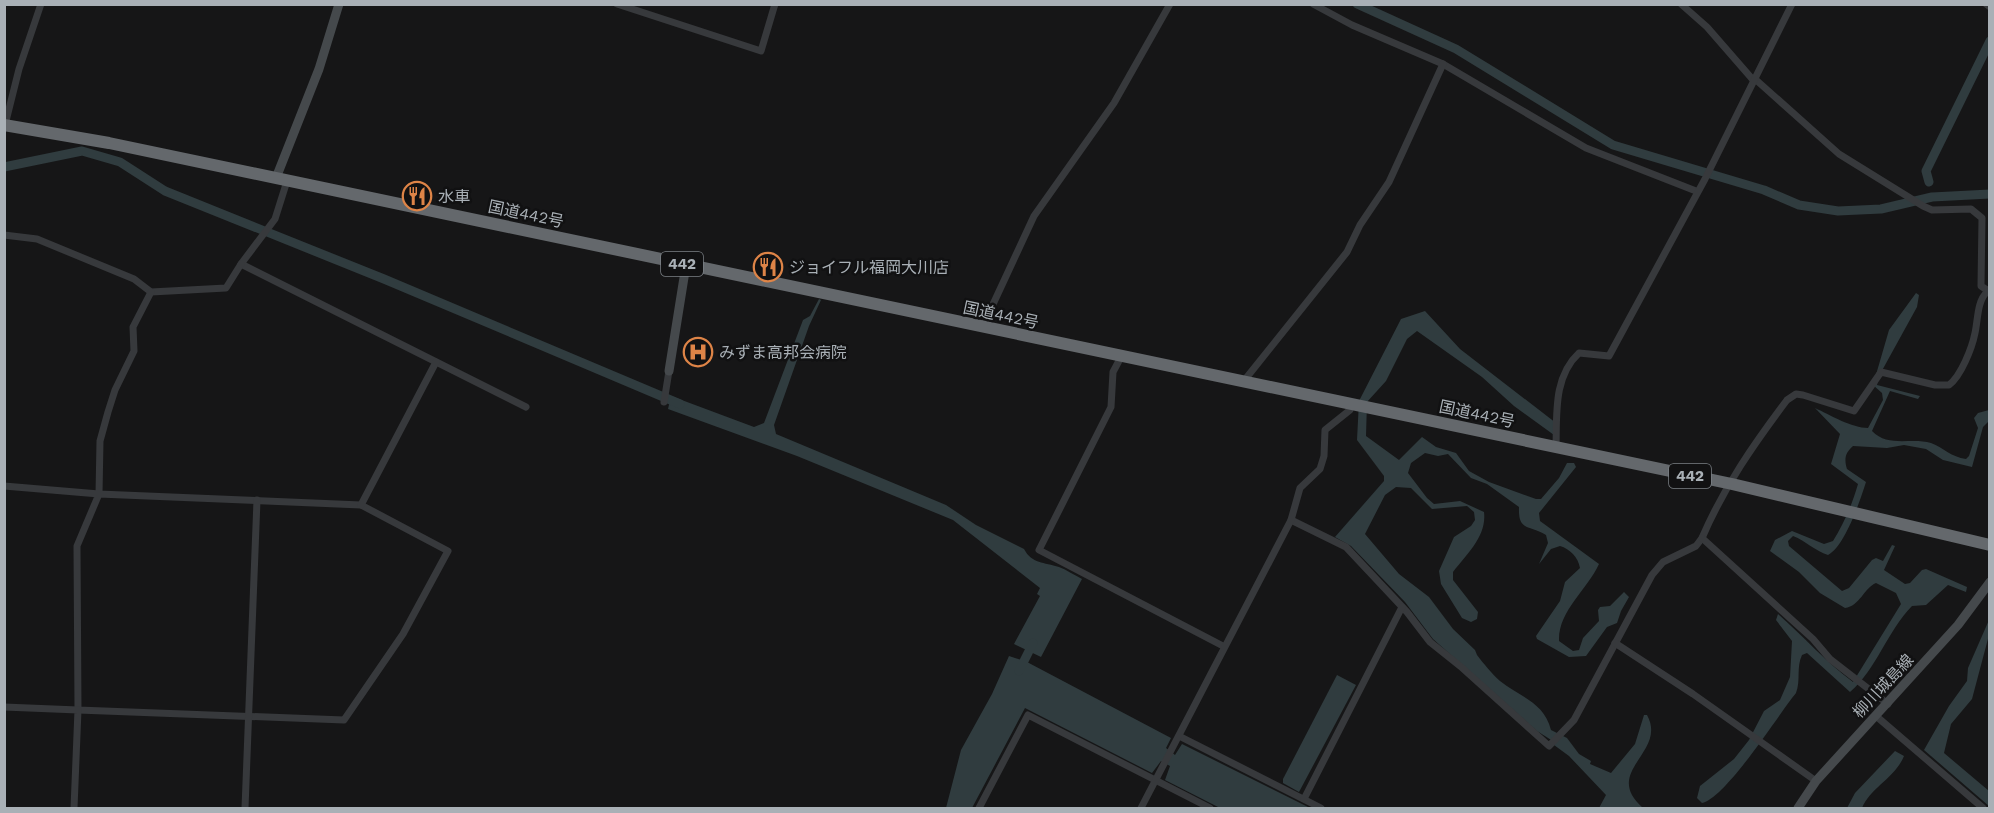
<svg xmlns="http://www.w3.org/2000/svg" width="1994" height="813" font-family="'Work Sans','Noto Sans JP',sans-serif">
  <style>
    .water { fill: #303c3f }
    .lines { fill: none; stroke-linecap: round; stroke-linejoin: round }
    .canal { stroke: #303c3f; stroke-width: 9 }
    .street { stroke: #37393c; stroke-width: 7 }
    .secondary { stroke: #45494c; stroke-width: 9 }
    .highway { stroke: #64686c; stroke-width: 12 }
    .labels { text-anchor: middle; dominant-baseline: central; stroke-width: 5; stroke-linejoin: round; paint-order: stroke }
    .shield { fill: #111112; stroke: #7b8085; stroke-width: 1.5 }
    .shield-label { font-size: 15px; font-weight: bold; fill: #a9b0b6 }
    .poi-label { font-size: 16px; fill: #a9b0b6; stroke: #111112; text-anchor: start }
    .street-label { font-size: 16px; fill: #a9b0b6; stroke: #111112 }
  </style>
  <rect width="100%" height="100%" fill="#161617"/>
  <g class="water">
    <path d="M 1916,293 L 1919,295 L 1917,307 L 1879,376 L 1877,385 L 1920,396 L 1918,399 L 1890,391 L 1872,431 C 1888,448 1912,437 1931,443 C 1944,448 1951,457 1966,459 L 1969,456 L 1978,428 L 1974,418 L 1978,413 L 1989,410 L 1989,421 L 1983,427 L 1972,467 L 1943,460 L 1926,449 L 1904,445 L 1887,448 L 1853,446 C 1845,453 1844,459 1847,469 L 1866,482 C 1860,501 1845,546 1828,555 C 1815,551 1806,541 1793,536 L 1788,541 L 1789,546 L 1842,591 L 1849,588 L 1872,560 L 1876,558 L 1883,561 L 1892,545 L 1895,546 L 1884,570 L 1905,584 L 1910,583 L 1922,570 L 1926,569 L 1967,587 L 1966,592 L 1948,585 L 1926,605 L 1912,606 C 1888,630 1876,670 1850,692 L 1807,653 L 1802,655 C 1796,668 1801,680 1796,693 C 1778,715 1726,798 1702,803 L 1697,798 L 1700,786 L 1734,759 L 1749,740 L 1764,711 L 1780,700 L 1790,677 L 1792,641 L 1776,620 L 1778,614 C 1804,637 1826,662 1853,682 L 1901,604 L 1896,593 L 1876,583 C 1864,588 1860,606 1845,608 L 1820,593 L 1799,572 L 1770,551 L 1775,540 L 1792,531 L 1824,544 L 1833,541 C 1844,523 1852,505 1858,484 L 1831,464 L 1840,434 L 1815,408 C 1830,415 1852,428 1868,428 L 1883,400 L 1882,393 L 1873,385 L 1889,330 Z"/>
    <path d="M 819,299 L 821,300 L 809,326 L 774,425 L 776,434 L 946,505 L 976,525 L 1024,549 C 1032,564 1044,562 1059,567 C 1067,570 1074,575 1082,579 L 1041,657 L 1014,644 L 1040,596 L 1037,594 L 1040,588 L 953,520 L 797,456 L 668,409 L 671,396 L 754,427 L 764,423 L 803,320 L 810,316 Z"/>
    <path d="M 1425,311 L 1460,349 L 1556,423 L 1554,435 L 1514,406 L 1482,377 L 1417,331 L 1407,339 L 1386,381 L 1367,402 L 1366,436 L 1399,460 L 1422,437 L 1436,447 L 1456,453 L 1469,471 L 1489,482 L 1536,499 L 1541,499 L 1559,478 L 1567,463 L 1574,463 L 1576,467 L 1539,513 L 1540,521 L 1599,564 C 1587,590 1558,611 1559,641 L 1573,651 L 1579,650 L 1583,638 L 1599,621 L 1598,610 L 1600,607 L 1610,606 L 1624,592 L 1629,597 L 1621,611 L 1617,623 L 1607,627 L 1586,656 L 1569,657 L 1537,639 L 1536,636 L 1560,601 L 1565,582 L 1580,568 C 1578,557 1570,549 1560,546 L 1551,549 L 1539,564 L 1548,543 L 1546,535 C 1529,524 1518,532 1519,507 L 1487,484 L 1471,478 L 1448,454 L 1438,456 L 1425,453 L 1411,463 L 1408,473 L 1427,498 L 1434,504 L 1460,501 L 1484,512 C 1487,536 1467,554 1453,572 L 1453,580 L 1478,612 L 1477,619 L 1471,622 L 1462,618 L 1441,584 L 1439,571 L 1454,537 L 1471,526 L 1475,520 L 1474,512 L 1467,506 L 1432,509 L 1411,488 L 1396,487 L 1385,495 L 1365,534 L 1399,574 L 1429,597 L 1453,629 L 1475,650 L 1477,655 C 1484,664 1492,674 1500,681 C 1520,697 1544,702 1551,730 L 1567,738 L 1579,754 L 1591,761 L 1590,764 L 1611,773 L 1635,744 L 1644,715 L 1647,715 C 1668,753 1601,771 1643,808 L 1599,808 L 1606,795 L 1569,756 L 1554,745 L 1556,743 L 1537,731 L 1433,639 L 1405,602 L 1351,546 L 1335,537 L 1384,481 L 1384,476 L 1357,440 L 1359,401 L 1401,319 Z"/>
    <polygon points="1989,620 1989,635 1972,699 1951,724 1944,753 1989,791 1989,806 1924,750 1949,706 1967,681 1968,668"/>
    <polygon points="1009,656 1027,662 1171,738 1166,748 1175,755 1182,744 1310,808 1220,808 1165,780 1170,766 1161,761 1152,773 1025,708 972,808 946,808 961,750 992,694"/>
    <polygon points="1337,675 1356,685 1299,792 1283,783 1283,779"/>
    <path d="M 1895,751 L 1904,756 C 1895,778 1871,787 1862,808 L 1847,808 L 1855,793 Z"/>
  </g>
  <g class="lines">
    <g class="canal">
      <polyline points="1357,4 1456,49 1613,145 1764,190 1799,205 1838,211 1881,209 1932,197 1990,194"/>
      <polyline points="4,167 82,151 120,162 165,191 384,279 680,404"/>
      <polyline points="1929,182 1926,171 1990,41"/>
      <polyline points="1019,671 1033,643"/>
    </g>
    <g class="street">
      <polyline points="617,4 761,51 775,4"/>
      <polyline points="1313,4 1352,25 1443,64 1586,148 1696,191"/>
      <polyline points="1681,4 1707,27 1754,81"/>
      <polyline points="1986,4 1990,7"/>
      <polyline points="1755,79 1839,154 1923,206 1932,210 1971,209 1982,218 1981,286 1990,292"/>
      <polyline points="5,125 19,69 41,4"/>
      <polyline points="287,181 275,219 241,264 526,407"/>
      <polyline points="4,235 37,239 134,279 151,292 226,288 241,264"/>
      <polyline points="982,328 1034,216 1114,103 1170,4"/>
      <polyline points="1121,357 1113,372 1111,407 1039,550 1223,646"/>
      <polyline points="1243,382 1347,252 1360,225 1389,182 1443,64"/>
      <polyline points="664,402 669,371"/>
      <path d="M 1556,448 C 1557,415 1553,377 1579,353 L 1609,356 L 1705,179 L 1792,4"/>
      <polyline points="4,486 99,494 361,505 448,551 403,634 344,720 78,710 77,546 99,494 100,441 108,412 115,390 134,351 133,327 151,292"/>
      <polyline points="361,505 436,362"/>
      <path d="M 1291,520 L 1346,547 L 1407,612 L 1430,642 L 1460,666 L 1549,746 L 1574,720 L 1652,575 L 1663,562 L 1696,546 L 1702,538 C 1724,487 1753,445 1787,400 L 1796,394 L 1803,395 L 1854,411 L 1881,372 L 1935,385 L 1949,385 C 1961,376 1972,348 1975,333 C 1978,320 1977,301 1987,292"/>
      <polyline points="1702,538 1813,639 1830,659 1888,704"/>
      <polyline points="1615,643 1693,694 1816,781"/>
      <polyline points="4,707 78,710 74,808"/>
      <polyline points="1876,716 1983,808"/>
      <polyline points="1179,736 1321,808"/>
      <polyline points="1304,799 1402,607"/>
      <polyline points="245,808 257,500"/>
      <polyline points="979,808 1028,715 1210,808"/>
      <polyline points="1141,808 1291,520 1300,488 1320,469 1324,456 1325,430 1350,410 1349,403"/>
    </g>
    <g class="secondary">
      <polyline points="276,178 319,69 339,4"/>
      <polyline points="669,371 686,265"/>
      <polyline points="1798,808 1816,781 1958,625 1990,582"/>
    </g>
    <polyline class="highway" points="4,125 109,143 1732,484 1990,545"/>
  </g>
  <defs>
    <g id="restaurant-ring" transform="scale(1.5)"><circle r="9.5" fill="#111112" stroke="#de8447" stroke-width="1.5"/><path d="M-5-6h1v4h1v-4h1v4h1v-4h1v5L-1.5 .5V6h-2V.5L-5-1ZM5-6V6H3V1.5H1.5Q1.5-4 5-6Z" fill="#de8447"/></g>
    <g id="hospital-ring" transform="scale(1.5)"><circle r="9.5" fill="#111112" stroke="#de8447" stroke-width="1.5"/><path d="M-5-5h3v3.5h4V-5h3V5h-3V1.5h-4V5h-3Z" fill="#de8447"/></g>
  </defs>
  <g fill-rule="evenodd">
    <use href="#restaurant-ring" x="417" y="196"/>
    <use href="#restaurant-ring" x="768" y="267"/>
    <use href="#hospital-ring" x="698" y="352"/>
  </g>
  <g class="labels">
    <g class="shield">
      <rect x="661" y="252" width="42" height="24" rx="4.5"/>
      <rect x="1669" y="464" width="42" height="24" rx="4.5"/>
    </g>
    <g class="shield-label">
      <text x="682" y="264">442</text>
      <text x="1690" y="476">442</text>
    </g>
    <g class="poi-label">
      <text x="438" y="196">水車</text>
      <text x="789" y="267">ジョイフル福岡大川店</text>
      <text x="719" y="352">みずま高邦会病院</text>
    </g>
    <g class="street-label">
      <text transform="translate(526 214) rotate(12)">国道442号</text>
      <text transform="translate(1001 315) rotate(12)">国道442号</text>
      <text transform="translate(1477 414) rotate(12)">国道442号</text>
      <text transform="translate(1883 686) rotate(-47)">柳川城島線</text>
    </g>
  </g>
  <rect width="1994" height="813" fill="none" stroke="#a9b0b6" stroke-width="12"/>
</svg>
